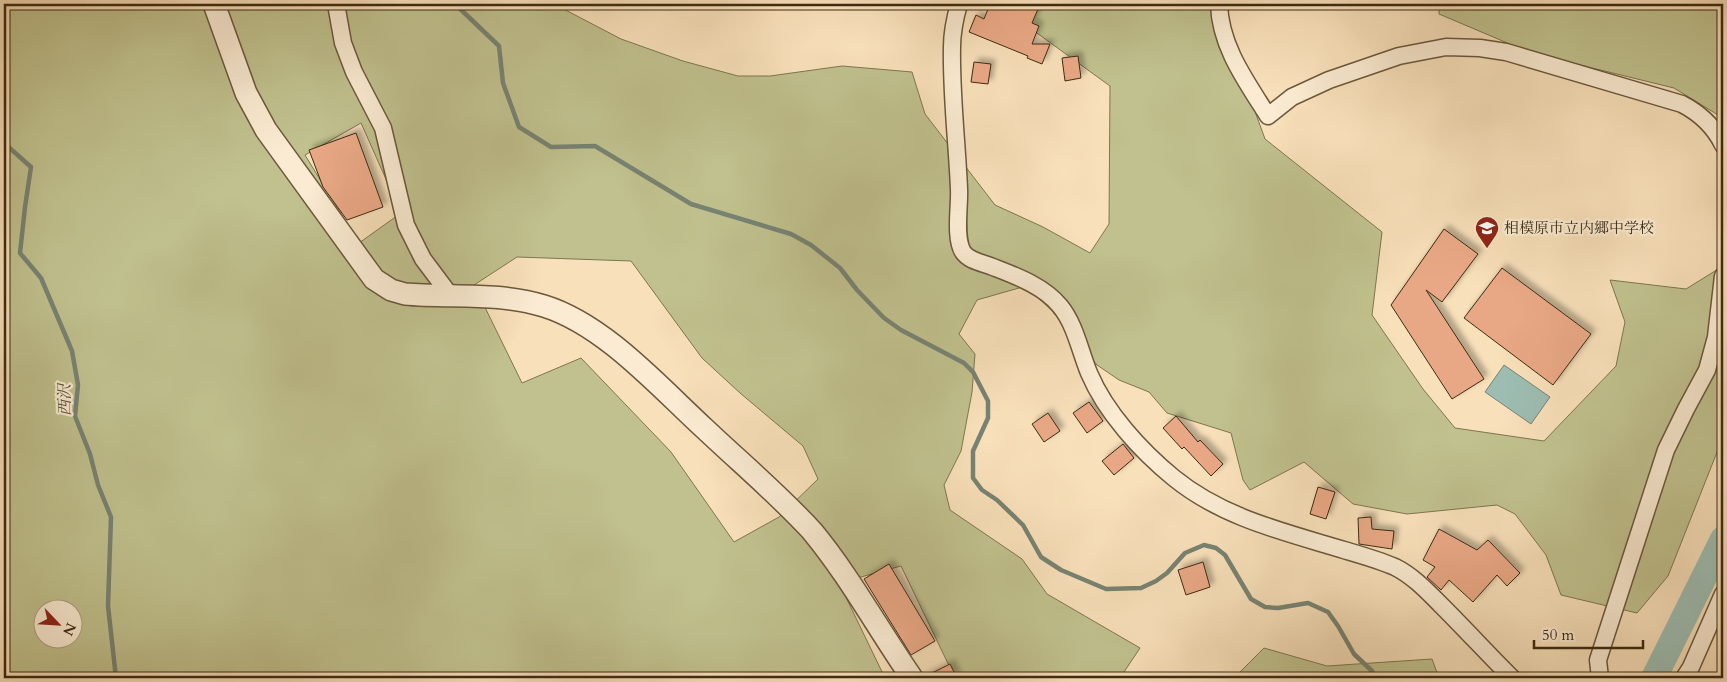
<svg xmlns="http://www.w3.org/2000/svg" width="1727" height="682" font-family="Cardo,'Noto Serif JP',serif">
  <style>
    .green { fill: #c0c18e; stroke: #7e7650; fill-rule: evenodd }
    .water { fill: #9dbdb2; stroke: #778372 }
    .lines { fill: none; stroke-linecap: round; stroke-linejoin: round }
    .stream { stroke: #778372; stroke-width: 4.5 }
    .river { stroke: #9dbdb2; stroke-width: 26 }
    .building { fill: #e9a885; stroke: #3d2b11; filter: url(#shadow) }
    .minor-casing { stroke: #6c583b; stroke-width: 19 }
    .tertiary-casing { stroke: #6c583b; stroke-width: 24 }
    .minor { stroke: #faebd2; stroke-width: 16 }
    .tertiary { stroke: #faebd2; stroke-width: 21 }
    .labels { text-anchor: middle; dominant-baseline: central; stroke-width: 4.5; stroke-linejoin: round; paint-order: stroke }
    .poi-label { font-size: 15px; fill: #3d2b11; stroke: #faebd2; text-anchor: start }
    .water-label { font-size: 16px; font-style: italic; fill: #555039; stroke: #faebd2 }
  </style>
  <defs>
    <filter id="shadow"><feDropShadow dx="4.5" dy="-4.5" stdDeviation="2.5" flood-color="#0004"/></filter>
  </defs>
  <rect width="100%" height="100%" fill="#f8e0ba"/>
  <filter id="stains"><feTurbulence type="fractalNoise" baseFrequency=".004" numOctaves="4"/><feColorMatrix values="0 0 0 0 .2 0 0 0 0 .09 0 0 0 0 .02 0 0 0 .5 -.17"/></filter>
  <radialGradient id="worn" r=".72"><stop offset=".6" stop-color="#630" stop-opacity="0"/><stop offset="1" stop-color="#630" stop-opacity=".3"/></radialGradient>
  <g class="green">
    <path d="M 4,4 L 554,4 L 621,39 L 683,61 L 738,76 L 770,76 L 842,66 L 912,72 L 925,114 L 995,205 L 1043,227 L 1090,253 L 1109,224 L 1110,86 L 1001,7 L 1001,4 L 1216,4 L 1265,139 L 1382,232 L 1372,315 L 1423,389 L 1455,428 L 1544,441 L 1616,366 L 1625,322 L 1610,280 L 1686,289 L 1723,266 L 1723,437 L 1668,576 L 1637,613 L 1561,595 L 1546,555 L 1515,514 L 1497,505 L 1407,514 L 1353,504 L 1304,462 L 1250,490 L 1243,480 L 1231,433 L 1167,413 L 1149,392 L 1119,380 L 1097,365 L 1052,311 L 1026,286 L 977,300 L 959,334 L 975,354 L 972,392 L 961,451 L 944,485 L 950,510 L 1022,559 L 1047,594 L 1140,648 L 1120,678 L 955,678 L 901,566 L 839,583 L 885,678 L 4,678 ZM 361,123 L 401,213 L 359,243 L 305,155 ZM 517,257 L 631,261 L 702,358 L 740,393 L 803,446 L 818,479 L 779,517 L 734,542 L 671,452 L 581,358 L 522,383 L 474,285 ZM 42,610 L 72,610 L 72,640 L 42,640 Z"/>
    <polygon points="1439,4 1723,4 1723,118 1674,88 1531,53 1439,14"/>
    <polygon points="1264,648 1327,666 1432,659 1439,678 1234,678"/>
  </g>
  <polygon class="water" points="1504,365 1550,397 1531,424 1485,392"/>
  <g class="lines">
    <g class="stream">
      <polyline points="455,4 499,46 503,83 519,127 551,147 595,146 691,204 791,234 811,245 840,268 857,290 884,318 901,330 964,363 973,372 988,401 988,418 973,451 973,478 982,490 997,500 1023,525 1041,557 1061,570 1106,589 1141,588 1156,581 1167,573 1185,553 1204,545 1216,548 1225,555 1251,599 1265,607 1278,608 1308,603 1328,612 1338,626 1354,654 1372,671 1375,678"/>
      <polyline points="4,143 31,167 25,207 20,253 41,278 72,351 78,385 75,416 90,454 98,485 111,517 108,606 116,678"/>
    </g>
    <polyline class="river" points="1654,678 1723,539"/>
  </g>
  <g class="building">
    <polygon points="990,4 1023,4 1038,9 1032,23 1039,26 1032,44 1050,44 1042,64 1027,58 1028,56 969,32 976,15 984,19"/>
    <polygon points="1078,56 1081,78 1065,81 1062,58"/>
    <polygon points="974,62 991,64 988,84 971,82"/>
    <polygon points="356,133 383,207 347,220 323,187 309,150"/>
    <polygon points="1444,229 1478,254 1442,302 1426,290 1484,379 1452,399 1391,305"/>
    <polygon points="1502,268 1591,334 1553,385 1464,318"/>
    <polygon points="1089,402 1103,421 1087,433 1073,413"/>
    <polygon points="1048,413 1060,431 1044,442 1032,424"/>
    <polygon points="1176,416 1198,442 1200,440 1223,464 1211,476 1184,447 1182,449 1163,428"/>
    <polygon points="1123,444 1134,458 1114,475 1102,461"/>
    <polygon points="1318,487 1335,492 1326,519 1310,514"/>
    <polygon points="1371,517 1372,529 1394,531 1392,549 1359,544 1358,518"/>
    <polygon points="1439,529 1477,550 1488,540 1520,573 1507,586 1497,575 1473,602 1449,580 1441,590 1427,577 1435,567 1423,560"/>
    <polygon points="1203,562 1210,587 1186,595 1178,570"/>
    <polygon points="889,564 935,641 911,655 864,579"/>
    <polygon points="950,664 957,678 924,678 924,677"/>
  </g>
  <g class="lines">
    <g class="minor-casing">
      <g id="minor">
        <polyline points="336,4 343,43 354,72 383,128 406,225 423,259 450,295"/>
        <path d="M 959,4 C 955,18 952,32 952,47 C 951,94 957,142 959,189 C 960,205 954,238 963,252 C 969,261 983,263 993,267 C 1016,276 1044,286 1060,306 C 1075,324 1080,351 1089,373 C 1106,413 1141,451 1174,478 C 1223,518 1285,532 1344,550 C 1361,555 1379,560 1395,567 C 1413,576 1427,591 1440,604 C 1465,629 1488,654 1512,678"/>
        <path d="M 1219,4 C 1220,46 1246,81 1268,116 L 1292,97 L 1329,80 L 1399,56 L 1446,47 L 1480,48 L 1506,52 L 1682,104 C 1701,114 1714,126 1723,145"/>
        <polyline points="1600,678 1598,660 1666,450 1686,409 1707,370 1716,337 1723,276"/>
        <polyline points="1684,678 1691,667 1723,594"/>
      </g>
    </g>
    <g class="tertiary-casing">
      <path id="tertiary" d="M 214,4 L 246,93 L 266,130 L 374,279 L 391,290 L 405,294 C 452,298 499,292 544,306 C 605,325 659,387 705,429 C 741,463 779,495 812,531 C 850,577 878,629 912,678"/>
    </g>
    <use href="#minor" class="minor"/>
    <use href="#tertiary" class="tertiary"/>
  </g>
  <defs>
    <g id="school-pin" transform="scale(1.25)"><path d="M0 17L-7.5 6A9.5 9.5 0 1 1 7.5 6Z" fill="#8f2418" stroke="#faebd2"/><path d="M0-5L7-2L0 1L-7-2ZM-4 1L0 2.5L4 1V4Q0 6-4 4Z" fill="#fff"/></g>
  </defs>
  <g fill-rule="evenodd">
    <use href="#school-pin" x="1487" y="228"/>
  </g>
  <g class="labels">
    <g class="poi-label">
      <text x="1504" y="228">相模原市立内郷中学校</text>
    </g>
    <g class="water-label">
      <text transform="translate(65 400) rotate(-91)">西沢</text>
    </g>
  </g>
  <rect width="1727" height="682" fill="none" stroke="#f8e0ba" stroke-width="20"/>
  <rect x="5" y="5" width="1717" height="672" fill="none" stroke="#3d2b11" stroke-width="2.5"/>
  <rect x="10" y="10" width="1707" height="662" fill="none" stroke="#3d2b11"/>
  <g transform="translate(58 624) rotate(115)"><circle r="24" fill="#faebd2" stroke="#ae9e85"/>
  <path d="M0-4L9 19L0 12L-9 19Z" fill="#8f2418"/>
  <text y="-8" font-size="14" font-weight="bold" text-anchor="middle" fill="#3d2b11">N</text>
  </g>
  <path d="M1534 640v8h109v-8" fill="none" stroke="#3d2b11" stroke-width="2.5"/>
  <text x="1542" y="640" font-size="15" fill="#3d2b11" stroke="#faebd2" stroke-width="4" paint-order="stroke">50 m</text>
  <rect width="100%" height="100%" filter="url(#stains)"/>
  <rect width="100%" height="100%" fill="url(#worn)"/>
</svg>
